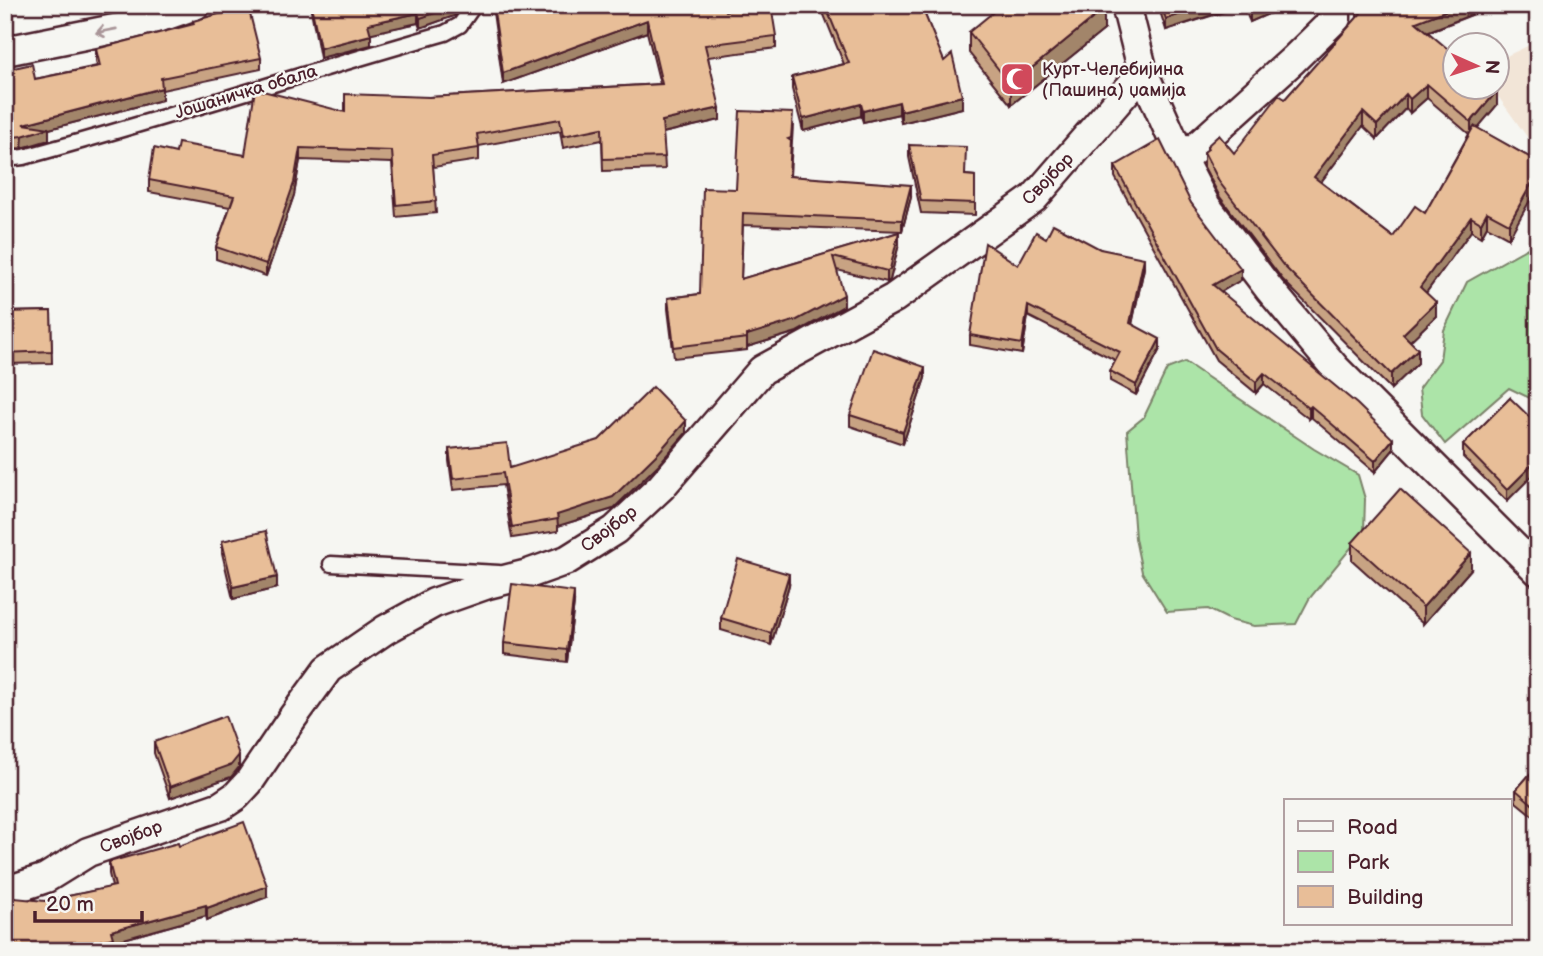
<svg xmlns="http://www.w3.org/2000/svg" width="1543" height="956" font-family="'Balsamiq Sans',sans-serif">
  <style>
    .built { fill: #f2e5d7 }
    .green { fill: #ace4a8; stroke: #7b826a; stroke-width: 2 }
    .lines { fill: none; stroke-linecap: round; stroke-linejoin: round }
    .lane-casing { stroke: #4a1f2b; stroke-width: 19 }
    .street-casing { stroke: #4a1f2b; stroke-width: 33 }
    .lane { stroke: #f6f6f2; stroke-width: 14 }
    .street { stroke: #f6f6f2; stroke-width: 28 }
    .wall { fill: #c8a383; stroke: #4a1f2b; stroke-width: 2; fill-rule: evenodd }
    .shaded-wall { fill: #a2856a; stroke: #4a1f2b; stroke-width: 2 }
    .building { fill: #e8be98; stroke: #4a1f2b; stroke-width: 2 }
    .oneway { stroke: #a99598 }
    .labels { text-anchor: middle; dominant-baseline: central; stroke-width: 5; stroke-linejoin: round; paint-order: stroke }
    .poi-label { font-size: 18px; fill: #4a1f2b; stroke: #f6f6f2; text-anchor: start }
    .street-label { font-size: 18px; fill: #4a1f2b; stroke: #f6f6f2 }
  </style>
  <rect width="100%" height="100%" fill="#f6f6f2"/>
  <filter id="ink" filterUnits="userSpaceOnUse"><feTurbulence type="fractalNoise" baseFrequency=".0143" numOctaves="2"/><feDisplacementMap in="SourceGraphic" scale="14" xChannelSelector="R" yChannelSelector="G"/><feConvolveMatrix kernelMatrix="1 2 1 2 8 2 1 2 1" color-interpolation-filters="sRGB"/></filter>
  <g filter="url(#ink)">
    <polygon class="built" points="1538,41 1538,152 1492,88 1498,88 1498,60"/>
    <g class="green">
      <polygon points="1538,239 1538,402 1509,388 1445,444 1422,414 1419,388 1440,360 1444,330 1467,282 1531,246"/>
      <polygon points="1185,362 1314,449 1358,475 1365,499 1364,532 1309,599 1296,624 1254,626 1230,620 1208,609 1167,612 1142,572 1135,538 1127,431 1144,417 1167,369"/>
    </g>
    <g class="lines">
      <g class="lane-casing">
        <g id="lane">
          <path d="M 5,159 L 24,157 C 165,119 304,73 445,33 L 460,25 L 474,5"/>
          <polyline points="331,564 499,573"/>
        </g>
      </g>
      <g class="street-casing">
        <g id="street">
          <polyline points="1126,5 1143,72 1182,160 1206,206 1270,290 1336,369 1538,571"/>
          <polyline points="5,51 144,23 195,5"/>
          <polyline points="1182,160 1293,60 1336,18 1336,5"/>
          <polyline points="19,887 46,878 88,852 221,806 236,796 249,782 293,717 328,669 385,630 434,603 488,584 528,574 567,560 615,530 661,487 762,370 894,298 1034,198 1143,72"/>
        </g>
      </g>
      <use href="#lane" class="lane"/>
      <use href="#street" class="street"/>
    </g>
    <g class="wall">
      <polygon points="310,5 463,5 454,16 420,28 418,23 370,33 371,45 320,58"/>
      <polygon points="492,5 723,5 725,11 776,36 776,48 708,57 720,120 663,133 665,169 603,171 602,140 563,148 560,131 479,146 479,160 433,167 436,213 396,217 392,163 300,160 294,195 266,276 216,259 216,247 230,207 149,192 149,180 176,153 245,155 345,112 429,97 660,84 647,32 503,84"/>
      <polygon points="820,5 921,5 962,108 901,123 899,114 863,122 861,116 803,131 792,89 792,77 844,64"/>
      <polygon points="1158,5 1289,5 1250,22 1243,6 1166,30"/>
      <path d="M 1357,5 L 1497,5 L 1428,32 L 1497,105 L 1477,128 L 1538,162 L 1509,238 L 1487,226 L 1481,237 L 1471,231 L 1426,293 L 1436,316 L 1410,341 L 1418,363 L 1391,389 L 1283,280 L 1220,197 L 1204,167 L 1204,152 L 1207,150 L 1207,146 L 1234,153 L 1285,99 L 1357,18 ZM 1427,98 L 1469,134 L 1425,213 L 1393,237 L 1321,182 L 1363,126 L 1377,139 L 1406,108 L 1410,113 Z"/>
      <polygon points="193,21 261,58 261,69 162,90 162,100 49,129 49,140 22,148 5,149 5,70 35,79 97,66 96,61 96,49 193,24"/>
      <polygon points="1104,30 1011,105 969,53 969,32"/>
      <polygon points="793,125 790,176 911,197 902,231 743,225 741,279 899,232 899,244 890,280 887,282 837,270 844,306 797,332 747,347 747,350 674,358 668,309 668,298 700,294 736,189"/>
      <polygon points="909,145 966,175 975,176 975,215 921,213 909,157"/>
      <polygon points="1115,166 1191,203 1241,280 1221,292 1393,450 1375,472 1311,417 1309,419 1264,384 1256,393 1216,360 1115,177"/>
      <polygon points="1046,238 1100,249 1144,268 1132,324 1160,349 1136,395 1110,381 1110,371 1115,360 1028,316 1022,354 970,345 970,335 1018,265"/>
      <polygon points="51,311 52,363 5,364 5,312"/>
      <polygon points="925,378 903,444 850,426 850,415"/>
      <polygon points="1510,398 1507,501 1463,457 1463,445"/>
      <polygon points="686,433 659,464 613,509 558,526 558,531 512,538 503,485 453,490 449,461 449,449 510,468"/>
      <polygon points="222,541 277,588 233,599 222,553"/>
      <polygon points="1352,543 1471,569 1423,624 1352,560"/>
      <polygon points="789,585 771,645 721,630 721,618"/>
      <polygon points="574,603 567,662 504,654 504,643"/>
      <polygon points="154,742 239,767 231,777 170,798 154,753"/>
      <polygon points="1538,765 1538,820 1516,802 1516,790"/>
      <polygon points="179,846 267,897 207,920 206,916 113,942 113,950 107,951 5,951 45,901 112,887 109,874 109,862"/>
    </g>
    <g class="shaded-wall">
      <polygon points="455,5 463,5 454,16 420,28 420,18"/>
      <polygon points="800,5 817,5 800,13"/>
      <polygon points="1208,5 1243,5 1166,30 1166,19"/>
      <polygon points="1263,5 1289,5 1250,22 1250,11"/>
      <polygon points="1460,5 1497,5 1416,36 1416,22"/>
      <polygon points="1104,9 1104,30 1011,105 1011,85"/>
      <polygon points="418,13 418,23 368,34 368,24"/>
      <polygon points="647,20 647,32 503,84 503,73"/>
      <polygon points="371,35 371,45 320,58 320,48"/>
      <polygon points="1427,84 1427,98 1410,113 1410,99"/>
      <polygon points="162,88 162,100 49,129 49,140 22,148 24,124"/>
      <polygon points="1497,91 1497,105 1471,136 1471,122"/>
      <polygon points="1406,94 1406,108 1377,139 1377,125"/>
      <polygon points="962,96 962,108 901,123 901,111"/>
      <polygon points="899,102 899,114 863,122 863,111"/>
      <polygon points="861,104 861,116 803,131 803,119"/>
      <polygon points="720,108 720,120 662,133 662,121"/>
      <polygon points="1363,112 1363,126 1314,191 1314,177"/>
      <polygon points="300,148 300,160 294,195 266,276 266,264"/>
      <polygon points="1538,172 1538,186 1509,238 1509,224"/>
      <polygon points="911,185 911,197 902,231 902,220"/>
      <polygon points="1487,212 1487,226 1481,237 1481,223"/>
      <polygon points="1471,217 1471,231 1420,301 1420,287"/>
      <polygon points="899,232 899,244 890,280 887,282 887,271"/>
      <polygon points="1144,258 1144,268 1130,334 1130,323"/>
      <polygon points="1241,269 1241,280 1213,296 1213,285"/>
      <polygon points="844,295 844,306 797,332 747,347 747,335"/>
      <polygon points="1436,302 1436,316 1403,348 1403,334"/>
      <polygon points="1028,306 1028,316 1022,354 1022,344"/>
      <polygon points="1160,339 1160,349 1136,395 1136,385"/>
      <polygon points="1418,349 1418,363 1391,389 1391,374"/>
      <polygon points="925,367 925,378 903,444 903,432"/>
      <polygon points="1264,373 1264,384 1256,393 1256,382"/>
      <polygon points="1311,406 1311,417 1309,419 1309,408"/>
      <polygon points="686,421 686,433 659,464 613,509 558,526 557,515"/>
      <polygon points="1393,439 1393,450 1375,472 1375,461"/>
      <polygon points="1538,459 1538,470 1507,501 1507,490"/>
      <polygon points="1471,553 1471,569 1423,624 1423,607"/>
      <polygon points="789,574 789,585 771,645 771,633"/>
      <polygon points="277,577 277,588 233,599 233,587"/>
      <polygon points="574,592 574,603 567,662 567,650"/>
      <polygon points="239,755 239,767 231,777 170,798 170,787"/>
      <polygon points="267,886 267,897 207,920 207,908"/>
      <polygon points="206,905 206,916 113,942 113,950 107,951 52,951 111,931"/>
    </g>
    <g class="building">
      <polygon points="311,5 455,5 454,7 420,18 418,13 368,24 371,35 320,48"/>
      <polygon points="493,5 723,5 725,11 771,5 776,36 705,45 720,108 662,121 665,157 603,159 602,128 563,136 560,119 477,134 479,148 432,155 436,201 396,205 392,151 300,148 294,183 266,264 216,247 234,196 149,180 154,148 176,153 178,143 245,155 255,89 345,112 345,94 429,97 662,84 647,20 503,73"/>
      <polygon points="825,5 921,5 944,61 952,54 962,96 901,111 899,102 863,111 861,104 803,119 792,77 849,63"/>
      <polygon points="1002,5 1101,5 1104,9 1011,85 969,32"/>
      <polygon points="1161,5 1208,5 1166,19"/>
      <polygon points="1247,5 1263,5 1250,11"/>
      <polygon points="1357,5 1460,5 1416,22 1455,55 1455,88 1493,88 1497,91 1471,122 1427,84 1410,99 1406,94 1377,125 1363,112 1314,177 1393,237 1415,206 1425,213 1474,126 1538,162 1538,172 1509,224 1487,212 1481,223 1471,217 1420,287 1436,302 1403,334 1418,349 1391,374 1283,265 1220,183 1204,152 1208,149 1207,146 1219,135 1234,153 1279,95 1285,99 1361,13"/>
      <polygon points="248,6 261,58 161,78 162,88 24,124 49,128 22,136 5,138 5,70 32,64 35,79 100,66 96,49 194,24 193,21"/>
      <polygon points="740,111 793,113 791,138 788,139 791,141 789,176 911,185 902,220 743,213 741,279 899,232 890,269 887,271 833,257 844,295 797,320 747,335 747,338 674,347 668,298 700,294 703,188 736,189"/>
      <polygon points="1160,140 1191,203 1241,269 1213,285 1357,404 1393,439 1375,461 1311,406 1309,408 1264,373 1256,382 1216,349 1115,166"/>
      <polygon points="909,145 966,147 965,175 975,176 975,203 921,201"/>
      <polygon points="1053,224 1100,249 1144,258 1130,323 1160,339 1136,385 1110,371 1120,352 1028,306 1022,344 970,335 985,243 1018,265 1036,232 1046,238"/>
      <polygon points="51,311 52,351 5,353 5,312"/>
      <polygon points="873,349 925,367 903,432 850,415"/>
      <polygon points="653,387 686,421 659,452 613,497 557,515 558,519 512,527 503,473 453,479 449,449 507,443 510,468 599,440"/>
      <polygon points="1510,398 1538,425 1538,459 1507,490 1463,445"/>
      <polygon points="1400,489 1471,553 1423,607 1352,543"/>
      <polygon points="266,531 277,577 233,587 222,541"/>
      <polygon points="738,559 789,574 771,633 721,618"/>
      <polygon points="512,584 574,592 567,650 504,643"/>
      <polygon points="225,716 239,755 231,765 170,787 154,742"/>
      <polygon points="1538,765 1538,809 1516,790"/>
      <polygon points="244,822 267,886 207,908 206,905 111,931 113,938 52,951 5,951 5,897 45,901 115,886 109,862 178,843 179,846"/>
    </g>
    <defs><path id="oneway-shaft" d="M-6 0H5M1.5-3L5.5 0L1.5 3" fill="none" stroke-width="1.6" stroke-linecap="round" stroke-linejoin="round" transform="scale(1.75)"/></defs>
    <use class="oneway" href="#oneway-shaft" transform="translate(106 31) rotate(169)"/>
  </g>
  <defs>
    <g id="mosque-square" transform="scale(1.75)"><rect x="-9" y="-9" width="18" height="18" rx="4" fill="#d1495b" stroke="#f6f6f2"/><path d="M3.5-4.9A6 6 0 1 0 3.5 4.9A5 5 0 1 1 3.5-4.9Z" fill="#fff"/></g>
  </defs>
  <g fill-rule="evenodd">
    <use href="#mosque-square" x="1017" y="79"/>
  </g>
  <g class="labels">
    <g class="poi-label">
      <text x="1042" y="69">Курт-Челебијина<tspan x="1042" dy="21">(Пашина) џамија</tspan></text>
    </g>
    <g class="street-label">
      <text transform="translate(246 92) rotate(-17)">Јошаничка обала</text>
      <text transform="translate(1048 179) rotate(-46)">Својбор</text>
      <text transform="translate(609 529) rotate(-37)">Својбор</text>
      <text transform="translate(131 837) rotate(-20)">Својбор</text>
    </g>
  </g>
  <rect width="1543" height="956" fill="none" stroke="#f6f6f2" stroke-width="28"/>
  <rect x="14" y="14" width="1515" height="928" fill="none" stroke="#4a1f2b" stroke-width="2.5" filter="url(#ink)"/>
  <rect x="1284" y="799" width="228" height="126" fill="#f6f6f2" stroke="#b1a0a2" stroke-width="2"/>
  <rect x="1298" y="821" width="35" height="10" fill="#f6f6f2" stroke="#b1a0a2" stroke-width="2"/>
  <text x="1347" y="834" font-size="21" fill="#4a1f2b">Road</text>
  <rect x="1298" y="851" width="35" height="21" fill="#ace4a8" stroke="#b1a0a2" stroke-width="2"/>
  <text x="1347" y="869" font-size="21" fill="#4a1f2b">Park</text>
  <rect x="1298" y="886" width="35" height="21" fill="#e8be98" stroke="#b1a0a2" stroke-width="2"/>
  <text x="1347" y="904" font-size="21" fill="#4a1f2b">Building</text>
  <g transform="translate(1476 66) rotate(93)"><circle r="33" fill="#f6f6f2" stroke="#b1a0a2" stroke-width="2"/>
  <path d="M0-5L12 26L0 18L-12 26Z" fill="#d1495b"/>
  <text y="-10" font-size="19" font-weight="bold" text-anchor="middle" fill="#4a1f2b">N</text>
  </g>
  <path d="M35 911v10h107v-10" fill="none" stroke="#4a1f2b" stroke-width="3.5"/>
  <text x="46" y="911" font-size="21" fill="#4a1f2b" stroke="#f6f6f2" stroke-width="5" paint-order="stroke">20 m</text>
</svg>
